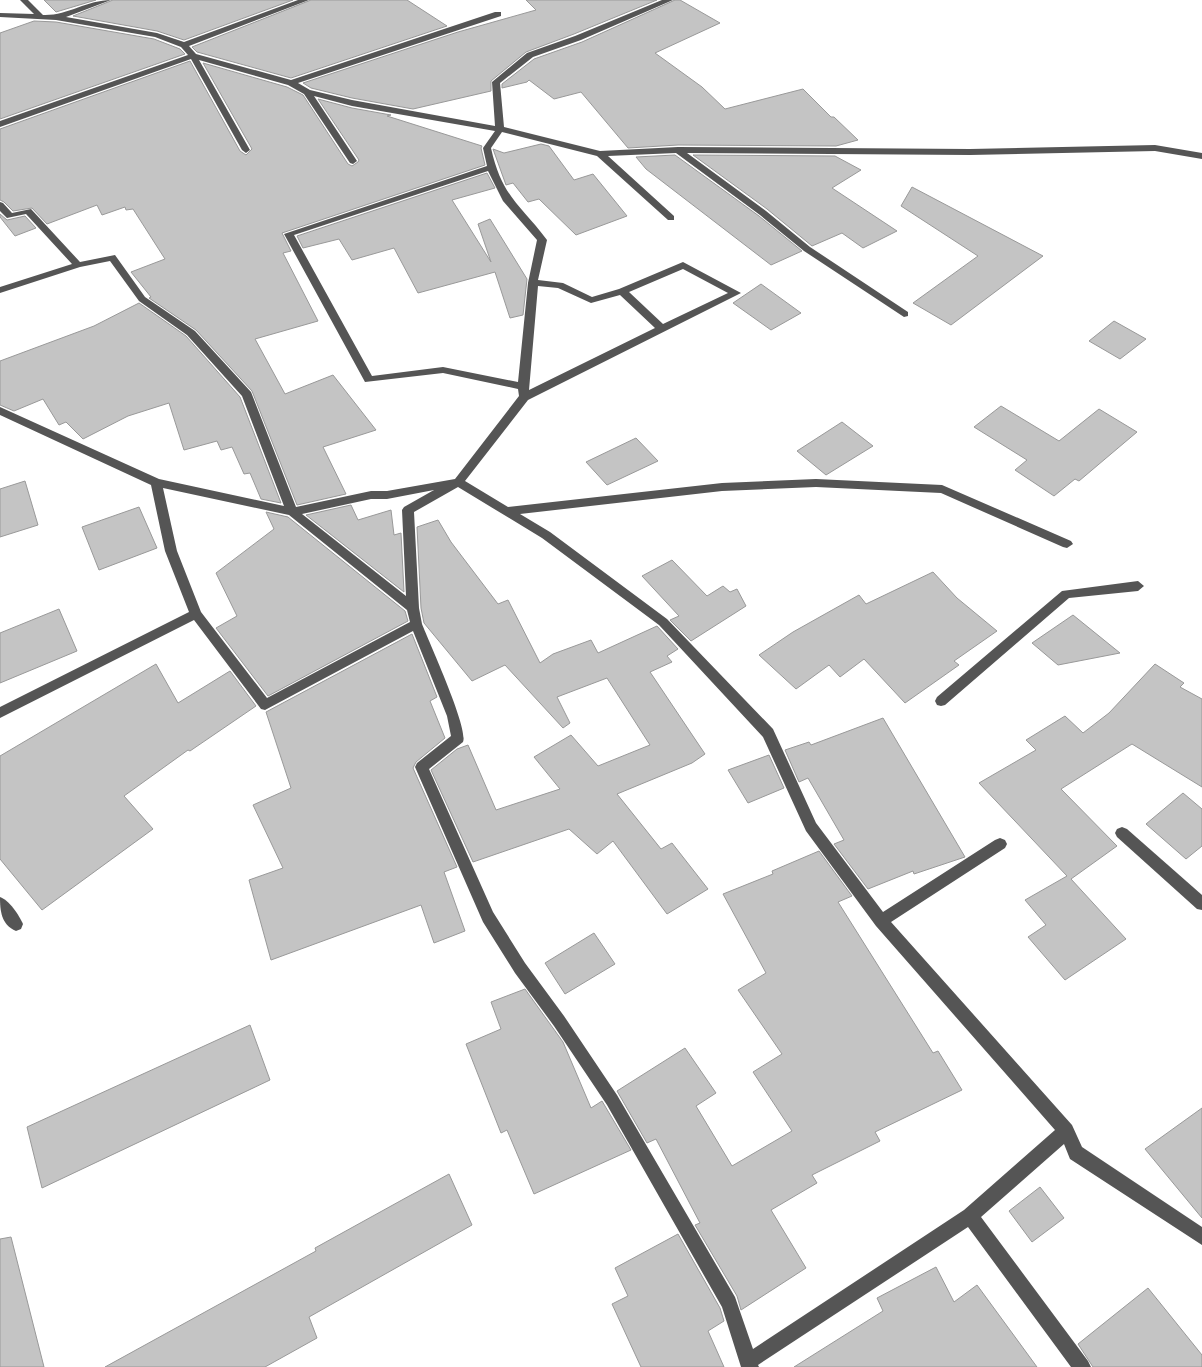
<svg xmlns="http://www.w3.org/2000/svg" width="1202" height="1367" font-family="'Public Sans',sans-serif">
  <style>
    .building { fill: #c4c4c4; stroke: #999 }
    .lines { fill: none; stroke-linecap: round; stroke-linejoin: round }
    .minor { fill: #555; fill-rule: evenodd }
  </style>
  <rect width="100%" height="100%" fill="#fff"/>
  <g class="building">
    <polygon points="44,0 96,0 56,12"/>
    <polygon points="113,0 293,0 184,40 157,31 73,16"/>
    <polygon points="311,0 407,0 447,26 291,78 197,52 192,47"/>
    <polygon points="526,0 657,0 574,34 526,52 491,81 491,91 413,109 352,98 311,88 303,83 458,32 536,10"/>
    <polygon points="675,0 680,0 720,23 655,53 702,87 725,109 803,89 831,117 834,117 858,140 836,146 678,145 628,148 581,92 554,99 529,80 527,82 502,88 502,84 534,59 582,42"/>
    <polygon points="34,21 56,22 154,39 180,49 185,54 0,119 0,33"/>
    <polygon points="190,61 240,151 246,155 252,149 203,63 287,87 303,95 348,164 352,166 358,162 359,160 318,99 352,108 391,115 387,116 482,146 481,148 485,165 282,233 291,251 283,253 318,321 255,339 285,394 333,375 376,430 323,447 346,494 297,505 252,391 196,330 149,298 151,297 131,272 165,259 133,209 126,210 125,207 102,215 97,205 47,224 32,208 13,211 4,202 0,200 0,129"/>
    <polygon points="541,144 549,146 574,180 593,174 627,216 576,235 539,199 528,202 513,183 506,185 493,149 504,153"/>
    <polygon points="675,155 759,216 802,251 771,265 646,169 636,157"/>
    <polygon points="693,155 835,156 861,170 832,188 897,231 863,248 842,233 812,246 767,209"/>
    <polygon points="487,173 495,188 452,200 491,262 478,224 490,219 527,279 523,315 510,318 495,272 418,293 394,248 352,260 339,239 303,248 297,236"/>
    <polygon points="912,187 1043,256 951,325 913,303 978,256 901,206"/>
    <polygon points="0,214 7,220 25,216 36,228 15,236 0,217"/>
    <polygon points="761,284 801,313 771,330 733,303"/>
    <polygon points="139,303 186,336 240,397 281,503 261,499 250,473 244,474 232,447 221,450 217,441 184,450 169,403 128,416 83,439 66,422 59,425 43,399 14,411 0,405 0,361 94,326"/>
    <polygon points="1114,321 1146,339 1120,359 1089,341"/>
    <polygon points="1001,406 1059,441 1099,409 1137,432 1079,481 1075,479 1054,496 1015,470 1027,460 974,427"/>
    <polygon points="842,422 873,446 826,475 797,451"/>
    <polygon points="636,438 658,461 607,485 586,462"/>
    <polygon points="25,481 38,525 0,537 0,489"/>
    <polygon points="351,505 358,520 391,510 394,535 401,533 404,592 306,515"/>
    <polygon points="139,507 157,548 99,570 82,527"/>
    <polygon points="266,512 288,517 405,611 408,621 268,696 216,628 237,616 216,573 274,529"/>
    <polygon points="438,520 451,542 498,604 508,600 540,663 553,654 591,640 598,653 657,626 678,649 667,656 672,662 650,672 705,754 692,763 617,794 661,849 672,843 708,889 667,914 613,841 597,854 569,829 473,862 431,770 457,749 468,745 496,810 560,789 534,757 571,735 598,766 650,745 607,678 557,697 570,723 563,728 505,665 472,681 424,623 421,608 417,527"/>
    <polygon points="672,560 707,596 723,586 730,592 737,589 746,606 691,641 670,620 679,616 642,576"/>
    <polygon points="933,572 957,598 997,631 954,661 959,665 905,703 864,659 840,677 829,665 796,689 759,655 793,632 859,595 866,604"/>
    <polygon points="59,609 77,651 0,683 0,633"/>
    <polygon points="1073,615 1120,653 1058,665 1032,643"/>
    <polygon points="412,634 437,697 430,701 445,738 416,762 413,768 457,867 444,872 465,931 434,943 421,905 271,960 249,880 283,868 253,805 291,788 266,712"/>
    <polygon points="156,664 178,703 230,671 256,706 190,751 188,750 124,796 153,829 42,910 0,859 0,756"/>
    <polygon points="1155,664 1184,683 1180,687 1202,699 1202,787 1132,744 1061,789 1117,846 1071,879 1126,939 1065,980 1028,937 1046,925 1025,900 1067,876 979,783 1036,750 1026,740 1065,716 1083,733 1109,713"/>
    <polygon points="883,718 965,857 914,874 913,871 868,889 834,844 844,840 808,778 799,782 785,750 809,742 811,745"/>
    <polygon points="769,755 784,788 748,803 728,770"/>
    <polygon points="1183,793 1202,809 1202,846 1186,859 1146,824"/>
    <polygon points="819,851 852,896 838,902 933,1053 938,1051 962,1090 875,1132 880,1141 812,1175 817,1183 771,1210 806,1268 741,1310 737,1296 695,1225 700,1223 656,1139 647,1143 617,1091 685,1048 716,1093 696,1106 732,1166 792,1131 753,1072 782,1054 738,990 766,973 723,894 773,874 772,871"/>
    <polygon points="594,933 615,964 565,994 545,963"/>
    <polygon points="525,989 563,1042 591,1108 602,1101 631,1150 534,1194 507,1130 501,1133 466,1044 501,1029 491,1002"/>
    <polygon points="250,1025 270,1080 42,1188 27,1127"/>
    <polygon points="1202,1108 1202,1218 1145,1149"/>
    <polygon points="449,1174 472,1225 309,1317 317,1338 265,1367 105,1367 316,1251 315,1248"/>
    <polygon points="1040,1187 1064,1218 1032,1242 1009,1211"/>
    <polygon points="678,1234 720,1308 724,1321 708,1331 724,1367 641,1367 612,1304 628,1296 615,1268"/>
    <polygon points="11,1237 44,1367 0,1367 0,1239"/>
    <polygon points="936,1267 954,1302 977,1285 1037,1367 794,1367 883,1311 877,1298"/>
    <polygon points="1148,1288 1202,1355 1202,1367 1093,1367 1078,1344"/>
  </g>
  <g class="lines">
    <g class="minor">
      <path d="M 20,0 L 28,0 L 43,15 C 67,16 87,0 111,0 L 66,17 L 157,33 L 184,42 L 298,0 L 309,0 L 189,46 L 196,54 L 291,80 L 495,12 L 501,12 L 501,16 L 298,83 L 310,90 L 352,100 L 495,126 L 492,82 L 527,53 L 575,36 L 662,0 L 673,0 L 581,40 L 533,57 L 500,83 L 504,127 L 600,151 L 678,147 L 970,149 L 1155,145 L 1202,153 L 1202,159 L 1155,151 L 970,155 L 687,153 L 766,211 L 810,247 L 908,312 L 908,316 L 904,317 L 804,251 L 760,215 L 676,153 L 608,156 L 674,216 L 674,220 L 668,220 L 597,156 L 502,132 L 491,148 C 502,197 519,203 547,240 L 538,280 L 563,283 L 592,297 L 619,289 L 683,262 L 741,293 L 528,400 L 465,481 L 508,507 L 722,483 L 816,479 L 942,485 L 1071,541 L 1073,544 L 1067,548 L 1063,547 L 941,493 L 816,487 L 722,491 L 520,514 L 550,532 L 667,619 L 773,729 L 816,823 L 883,912 L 995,840 L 1000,838 L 1005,840 L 1007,844 L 1005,848 L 891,922 L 1072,1125 L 1082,1147 L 1202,1227 L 1202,1245 L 1070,1159 L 1064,1144 L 981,1217 L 1088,1361 L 1091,1367 L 1071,1367 L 968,1227 L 758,1365 L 759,1367 L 741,1367 L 722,1307 L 607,1105 L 554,1026 L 515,973 L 483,922 L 415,767 L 417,763 L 451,736 L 447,716 L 413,631 L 265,710 L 261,709 L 194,620 L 0,718 L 0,707 L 189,612 L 165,551 L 151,485 L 0,415 L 0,407 L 159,479 L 284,506 L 242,396 L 187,335 L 139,301 L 110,261 L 80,267 L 0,293 L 0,287 L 72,264 L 26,214 L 7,218 L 0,211 L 0,202 L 3,203 L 12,213 L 31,209 L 80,262 L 115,255 L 145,297 L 195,331 L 251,392 L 296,507 L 371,491 L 387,491 L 455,479 L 519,396 L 518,389 L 443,373 L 365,382 L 284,234 L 487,166 L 483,148 L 495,131 L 352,106 L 314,96 L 357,161 L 353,164 L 350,163 L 304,94 L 288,85 L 199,60 L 250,150 L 246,153 L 242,150 L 191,59 L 0,127 L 0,121 L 188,55 L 181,47 L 155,37 L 56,20 L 0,17 L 0,13 L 34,14 ZM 488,171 L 503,201 L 537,240 L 528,283 L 518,382 L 443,367 L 372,376 L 294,235 ZM 683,269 L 728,293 L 663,324 L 629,292 ZM 538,286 L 558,288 L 591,303 L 620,295 L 655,328 L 529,390 ZM 458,487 L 542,538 L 659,625 L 763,737 L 806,831 L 876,926 L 1055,1130 L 964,1210 L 753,1349 L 735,1297 L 617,1095 L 564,1016 L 525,963 L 493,912 L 429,769 L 463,742 C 469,729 429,642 422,624 L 419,608 L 414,512 ZM 163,488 L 289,515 L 407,610 L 410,622 L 267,698 L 201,612 L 177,551 ZM 434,490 L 404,507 L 402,510 L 406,596 L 302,514 L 371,499 L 387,499 Z"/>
      <polygon points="1138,581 1144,586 1138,591 1069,598 945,705 941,706 937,705 935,701 937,697 1062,591"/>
      <polygon points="1122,827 1127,829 1202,895 1202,910 1197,909 1117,837 1115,833 1117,829"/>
      <path d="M 0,897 C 9,900 19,915 23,924 L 21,929 L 16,931 C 1,925 0,910 0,897 Z"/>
    </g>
  </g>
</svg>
